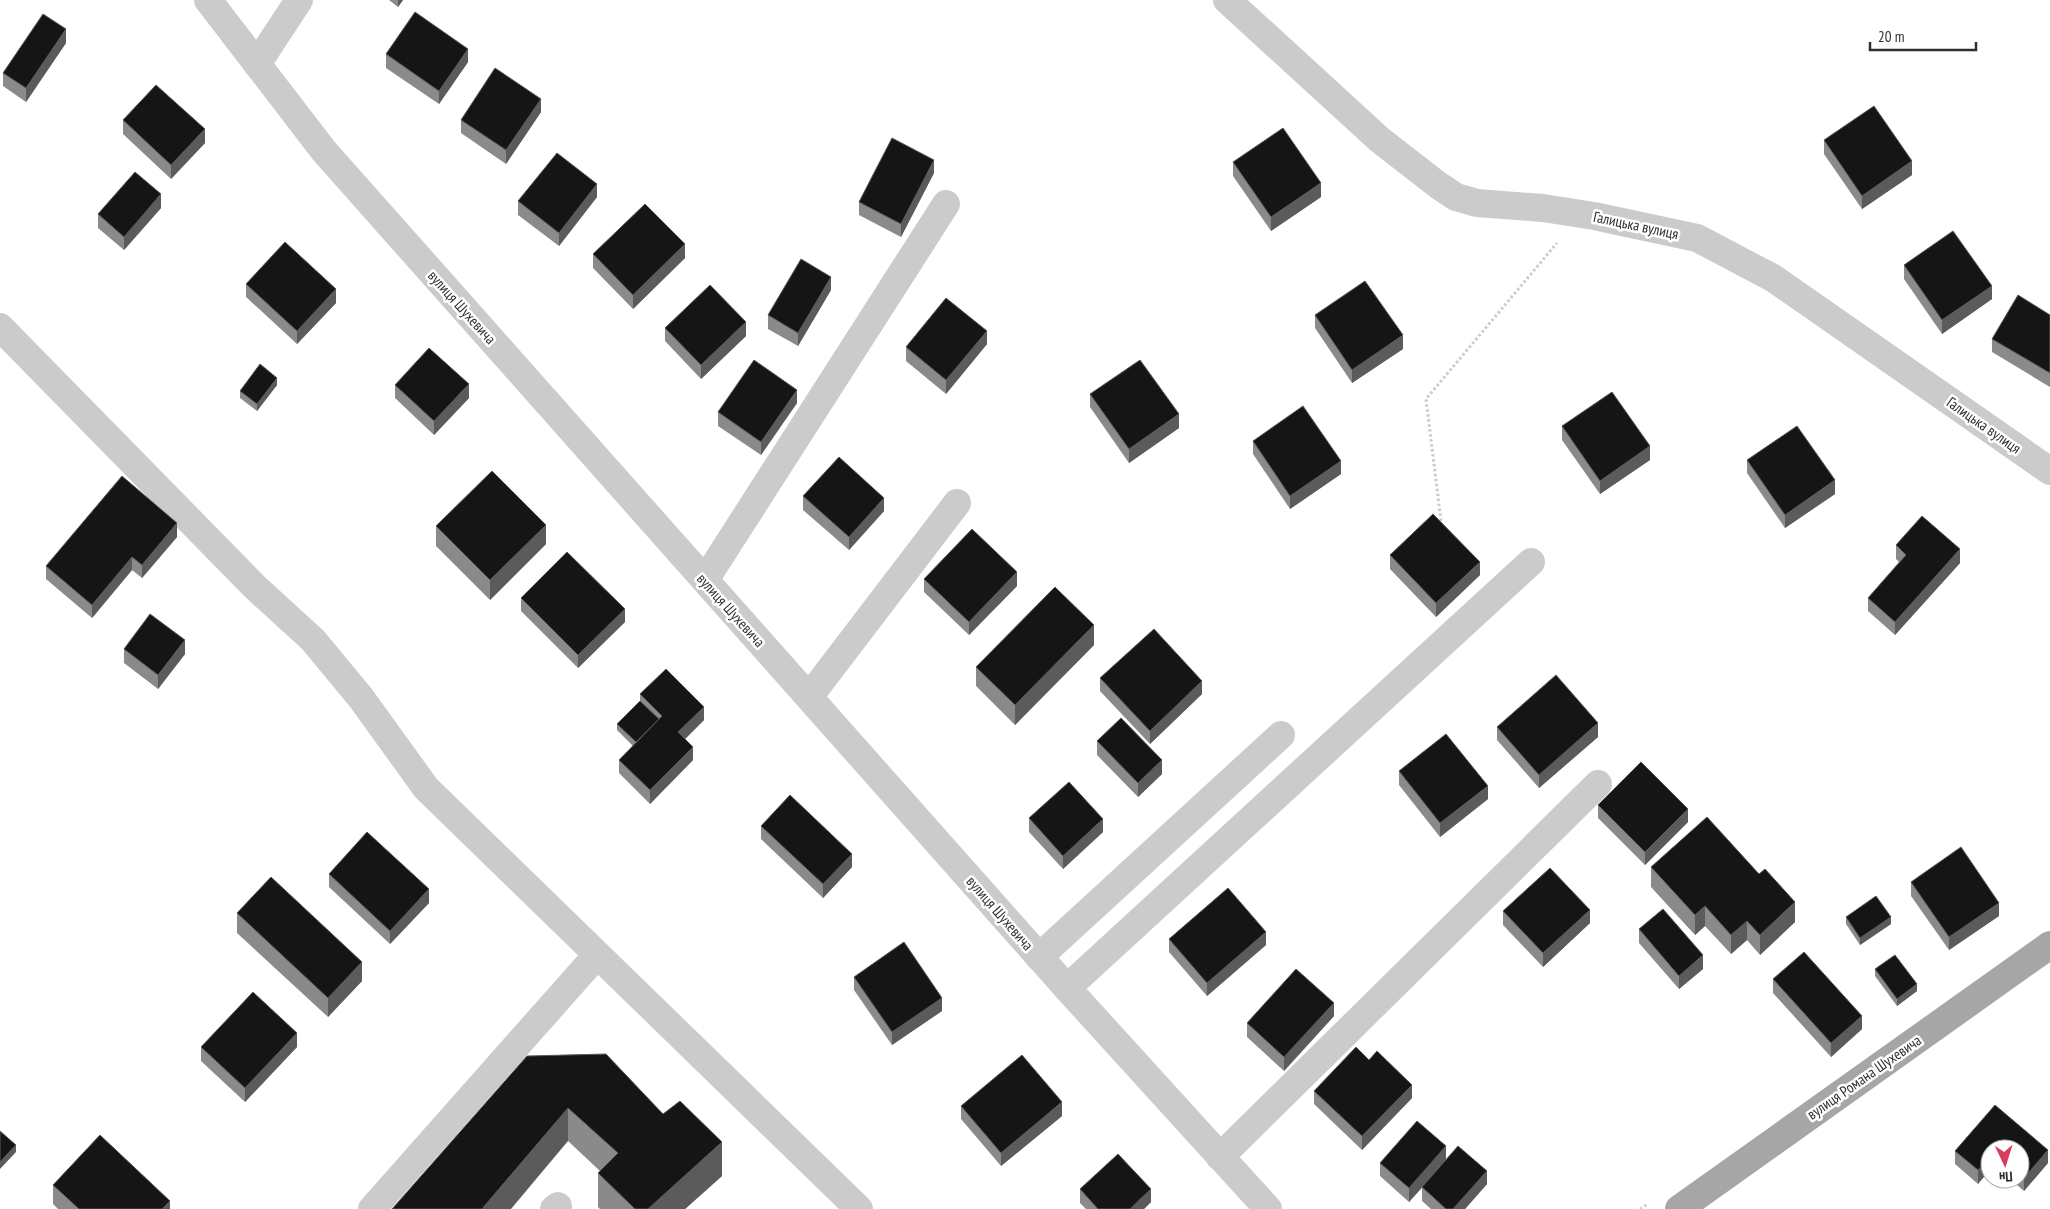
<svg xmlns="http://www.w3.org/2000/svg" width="2050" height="1209" font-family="'PT Sans Narrow',sans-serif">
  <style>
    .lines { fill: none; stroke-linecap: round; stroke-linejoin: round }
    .path { stroke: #cbcbcb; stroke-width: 3; stroke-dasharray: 2.5 2.5; stroke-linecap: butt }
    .minor { stroke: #cbcbcb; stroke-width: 28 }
    .major { stroke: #a6a6a6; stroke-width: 28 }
    .wall { fill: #8a8a8a }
    .shaded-wall { fill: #5b5b5b }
    .building { fill: #151515; stroke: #5b5b5b }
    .labels { text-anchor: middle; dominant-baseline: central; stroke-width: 5; stroke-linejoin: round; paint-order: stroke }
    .street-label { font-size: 15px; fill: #2e2e2e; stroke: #fff }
  </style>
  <rect width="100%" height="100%" fill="#fff"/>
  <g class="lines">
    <g class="path">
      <polyline points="1441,521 1426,399 1557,243"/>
      <polyline points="1640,1209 1648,1204"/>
    </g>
    <g class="minor">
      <polyline points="208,0 324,151 1067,988 1268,1209"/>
      <polyline points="1227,0 1380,140 1438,185 1456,197 1477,203 1543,208 1594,216 1697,238 1773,278 2050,471"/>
      <polyline points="257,64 299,0"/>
      <polyline points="0,327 255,587 313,640 361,698 426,788 859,1209"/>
      <polyline points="705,580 946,204"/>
      <polyline points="809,697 957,503"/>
      <polyline points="1039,957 1281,735"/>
      <polyline points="1067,988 1531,562"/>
      <polyline points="1220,1157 1598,784"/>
      <polyline points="372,1209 597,955"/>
      <polyline points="554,1209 558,1206"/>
    </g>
    <polyline class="major" points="1679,1209 2050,945"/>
  </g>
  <g class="wall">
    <polygon points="389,0 403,0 398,7"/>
    <polygon points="66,43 26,102 3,86 3,73"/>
    <polygon points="386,54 468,62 439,104 386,68"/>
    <polygon points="541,112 506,164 461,133 461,120"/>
    <polygon points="123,120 205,143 171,179 123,134"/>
    <polygon points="1824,140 1912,175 1862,209 1824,154"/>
    <polygon points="1233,162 1321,197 1271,231 1233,176"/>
    <polygon points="934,173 901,237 859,215 859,202"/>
    <polygon points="597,197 559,246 518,215 518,201"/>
    <polygon points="161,208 124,250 98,228 98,214"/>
    <polygon points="593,254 685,258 633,309 593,268"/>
    <polygon points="1904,265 1992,299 1942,334 1904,279"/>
    <polygon points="246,284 336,303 297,344 246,297"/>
    <polygon points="831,290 798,346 768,329 768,315"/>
    <polygon points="1315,315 1403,349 1352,383 1315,328"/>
    <polygon points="2050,315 2050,387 1992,352 1992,339"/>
    <polygon points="665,328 746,336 701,379 665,341"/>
    <polygon points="987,344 946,394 906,361 906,347"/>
    <polygon points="277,385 257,411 240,398 240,391"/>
    <polygon points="395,385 469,398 434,435 395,398"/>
    <polygon points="1090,394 1179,428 1129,463 1090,407"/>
    <polygon points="797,403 761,455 718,426 718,412"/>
    <polygon points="1562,426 1650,460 1600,494 1562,440"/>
    <polygon points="1253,441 1341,474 1290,509 1253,454"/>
    <polygon points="1747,460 1835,494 1785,528 1747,473"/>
    <polygon points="803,496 884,511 849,550 803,510"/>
    <polygon points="436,526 546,544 490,600 436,546"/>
    <polygon points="177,537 142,578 132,570 92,618 46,579 46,566"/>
    <polygon points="1896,545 1960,563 1895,635 1868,611 1868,598 1899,562 1896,559"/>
    <polygon points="1390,555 1480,575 1436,617 1390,569"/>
    <polygon points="924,579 1017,586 969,635 924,592"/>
    <polygon points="521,598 625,622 578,668 521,611"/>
    <polygon points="1094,645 1015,725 976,686 976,667"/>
    <polygon points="124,649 185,654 158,689 124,663"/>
    <polygon points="1100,678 1202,694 1150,744 1100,691"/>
    <polygon points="640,694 704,720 685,739 693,760 650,804 619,773 619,760 633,746 617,730 617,724 640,701"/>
    <polygon points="1497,727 1598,737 1539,788 1497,740"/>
    <polygon points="1097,741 1162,774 1138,797 1097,755"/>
    <polygon points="1399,771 1488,799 1440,837 1399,785"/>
    <polygon points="1598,805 1688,822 1645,865 1598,818"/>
    <polygon points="1029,818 1103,832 1063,869 1029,832"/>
    <polygon points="761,826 852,867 823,898 761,839"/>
    <polygon points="1651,867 1795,922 1760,955 1747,940 1731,954 1705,926 1695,935 1651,887"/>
    <polygon points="329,874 429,903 390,944 329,887"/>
    <polygon points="1911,882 1999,916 1949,950 1911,896"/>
    <polygon points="1503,911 1590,923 1543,967 1503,925"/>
    <polygon points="237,913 362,981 328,1017 237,933"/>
    <polygon points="1846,917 1891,924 1860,945 1846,924"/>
    <polygon points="1639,929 1703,969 1679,989 1639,943"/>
    <polygon points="1169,939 1266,945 1207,996 1169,952"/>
    <polygon points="1875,969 1917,991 1897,1006 1875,976"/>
    <polygon points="854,977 942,1011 892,1045 854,990"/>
    <polygon points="1773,979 1862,1029 1831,1057 1773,993"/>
    <polygon points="1334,1016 1284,1071 1247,1037 1247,1023"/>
    <polygon points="201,1047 297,1047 245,1102 201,1061"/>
    <polygon points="527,1056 722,1176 685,1209 600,1209 598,1207 598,1173 600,1171 568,1141"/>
    <polygon points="1369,1060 1412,1098 1362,1150 1314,1104 1314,1091"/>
    <polygon points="1995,1105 2048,1163 2024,1191 2010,1179 2020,1179 2020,1149 1990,1149 1978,1184 1955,1164 1955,1151"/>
    <polygon points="961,1106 1062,1116 1001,1166 961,1119"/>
    <polygon points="1446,1159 1487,1184 1465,1209 1431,1209 1422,1201 1422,1188 1409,1202 1380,1176 1380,1163"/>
    <polygon points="53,1185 170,1209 58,1209 53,1204"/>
    <polygon points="1080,1189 1151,1202 1144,1209 1086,1209 1080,1203"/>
  </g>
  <g class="shaded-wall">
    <polygon points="398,0 403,0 398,7"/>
    <polygon points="66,29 66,43 26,102 26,88"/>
    <polygon points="468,49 468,62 439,104 439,91"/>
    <polygon points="541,99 541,112 506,164 506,150"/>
    <polygon points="205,129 205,143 171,179 171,165"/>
    <polygon points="934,160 934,173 901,237 901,224"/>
    <polygon points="1912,161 1912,175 1862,209 1862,196"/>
    <polygon points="1321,183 1321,197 1271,231 1271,217"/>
    <polygon points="597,184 597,197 559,246 559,233"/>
    <polygon points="161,194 161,208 124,250 124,237"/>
    <polygon points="685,244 685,258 633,309 633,295"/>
    <polygon points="831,277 831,290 798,346 798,333"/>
    <polygon points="1992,286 1992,299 1942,334 1942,320"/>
    <polygon points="336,289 336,303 297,344 297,331"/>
    <polygon points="746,322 746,336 701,379 701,365"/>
    <polygon points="987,331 987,344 946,394 946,380"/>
    <polygon points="1403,335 1403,349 1352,383 1352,370"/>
    <polygon points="277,378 277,385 257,411 257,404"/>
    <polygon points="469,384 469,398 434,435 434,421"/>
    <polygon points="797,390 797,403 761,455 761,442"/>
    <polygon points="1179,414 1179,428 1129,463 1129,449"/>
    <polygon points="1650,446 1650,460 1600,494 1600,481"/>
    <polygon points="1341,461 1341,474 1290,509 1290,496"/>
    <polygon points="1835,480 1835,494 1785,528 1785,515"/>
    <polygon points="884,498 884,511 849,550 849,537"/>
    <polygon points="177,523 177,537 142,578 142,565"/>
    <polygon points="546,525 546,544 490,600 490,580"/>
    <polygon points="1960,549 1960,563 1895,635 1895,622"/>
    <polygon points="132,557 132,570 92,618 92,605"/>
    <polygon points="1480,562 1480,575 1436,617 1436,603"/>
    <polygon points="1017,572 1017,586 969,635 969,622"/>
    <polygon points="625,609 625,622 578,668 578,655"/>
    <polygon points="1094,625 1094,645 1015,725 1015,705"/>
    <polygon points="185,640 185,654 158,689 158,675"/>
    <polygon points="1202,681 1202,694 1150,744 1150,731"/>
    <polygon points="704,707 704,720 678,746 678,732"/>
    <polygon points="1598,723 1598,737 1539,788 1539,775"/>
    <polygon points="693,747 693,760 650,804 650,790"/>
    <polygon points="1162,760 1162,774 1138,797 1138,783"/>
    <polygon points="1488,786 1488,799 1440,837 1440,823"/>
    <polygon points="1688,809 1688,822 1645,865 1645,852"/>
    <polygon points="1103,819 1103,832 1063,869 1063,856"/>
    <polygon points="852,854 852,867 823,898 823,884"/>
    <polygon points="429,889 429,903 390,944 390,931"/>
    <polygon points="1795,902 1795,922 1760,955 1760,935"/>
    <polygon points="1999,903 1999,916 1949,950 1949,937"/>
    <polygon points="1705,906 1705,926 1695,935 1695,915"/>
    <polygon points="1590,910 1590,923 1543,967 1543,953"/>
    <polygon points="1891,917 1891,924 1860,945 1860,938"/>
    <polygon points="1747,921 1747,940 1731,954 1731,935"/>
    <polygon points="1266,932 1266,945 1207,996 1207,983"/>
    <polygon points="1703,955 1703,969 1679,989 1679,976"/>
    <polygon points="362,962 362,981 328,1017 328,998"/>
    <polygon points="1917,984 1917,991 1897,1006 1897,999"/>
    <polygon points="942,998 942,1011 892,1045 892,1032"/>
    <polygon points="1334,1003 1334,1016 1284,1071 1284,1057"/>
    <polygon points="1862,1016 1862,1029 1831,1057 1831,1043"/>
    <polygon points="297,1033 297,1047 245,1102 245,1088"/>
    <polygon points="1412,1085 1412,1098 1362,1150 1362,1136"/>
    <polygon points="1062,1102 1062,1116 1001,1166 1001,1153"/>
    <polygon points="568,1108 568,1141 511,1209 482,1209"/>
    <polygon points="722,1142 722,1176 685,1209 648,1209"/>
    <polygon points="16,1145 16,1152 0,1169 0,1162"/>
    <polygon points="1446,1146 1446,1159 1409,1202 1409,1188"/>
    <polygon points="2048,1150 2048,1163 2024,1191 2024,1178"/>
    <polygon points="1990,1157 1990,1170 1978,1184 1978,1170"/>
    <polygon points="1487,1171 1487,1184 1465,1209 1453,1209"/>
    <polygon points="1151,1189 1151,1202 1144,1209 1130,1209"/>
    <polygon points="170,1201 170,1209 162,1209"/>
  </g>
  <g class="building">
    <polygon points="415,12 468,49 439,91 386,54"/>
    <polygon points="43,14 66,29 26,88 3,73"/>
    <polygon points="495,68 541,99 506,150 461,120"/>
    <polygon points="156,85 205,129 171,165 123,120"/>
    <polygon points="1874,106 1912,161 1862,196 1824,140"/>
    <polygon points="1283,128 1321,183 1271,217 1233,162"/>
    <polygon points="892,138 934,160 901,224 859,202"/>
    <polygon points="557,153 597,184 559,233 518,201"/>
    <polygon points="135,172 161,194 124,237 98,214"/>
    <polygon points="645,204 685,244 633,295 593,254"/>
    <polygon points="1953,231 1992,286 1942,320 1904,265"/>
    <polygon points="285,242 336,289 297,331 246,284"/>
    <polygon points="801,259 831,277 798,333 768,315"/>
    <polygon points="1365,281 1403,335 1352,370 1315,315"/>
    <polygon points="710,285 746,322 701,365 665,328"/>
    <polygon points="2018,295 2050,315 2050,373 1992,339"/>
    <polygon points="946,298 987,331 946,380 906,347"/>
    <polygon points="429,348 469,384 434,421 395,385"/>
    <polygon points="754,360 797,390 761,442 718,412"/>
    <polygon points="1140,360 1179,414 1129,449 1090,394"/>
    <polygon points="260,364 277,378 257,404 240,391"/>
    <polygon points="1612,392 1650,446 1600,481 1562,426"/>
    <polygon points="1303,406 1341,461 1290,496 1253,441"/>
    <polygon points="1797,426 1835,480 1785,515 1747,460"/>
    <polygon points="839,457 884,498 849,537 803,496"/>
    <polygon points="492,471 546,525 490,580 436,526"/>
    <polygon points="122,476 177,523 142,565 132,557 92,605 46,566"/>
    <polygon points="1433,514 1480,562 1436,603 1390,555"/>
    <polygon points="1922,516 1960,549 1895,622 1868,598 1906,555 1896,545"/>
    <polygon points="972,529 1017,572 969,622 924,579"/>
    <polygon points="567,552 625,609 578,655 521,598"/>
    <polygon points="1055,587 1094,625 1015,705 976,667"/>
    <polygon points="150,614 185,640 158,675 124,649"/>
    <polygon points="1154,629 1202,681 1150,731 1100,678"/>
    <polygon points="666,669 704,707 678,732 693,747 650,790 619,760 662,716 640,694"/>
    <polygon points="1556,675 1598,723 1539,775 1497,727"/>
    <polygon points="640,701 659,719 636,742 617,724"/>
    <polygon points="1121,718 1162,760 1138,783 1097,741"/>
    <polygon points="1446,734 1488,786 1440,823 1399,771"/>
    <polygon points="1641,762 1688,809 1645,852 1598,805"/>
    <polygon points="1069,782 1103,819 1063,856 1029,818"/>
    <polygon points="790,795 852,854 823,884 761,826"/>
    <polygon points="1707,817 1759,874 1765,869 1795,902 1760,935 1747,921 1731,935 1705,906 1695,915 1651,867"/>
    <polygon points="367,832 429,889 390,931 329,874"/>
    <polygon points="1961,847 1999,903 1949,937 1911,882"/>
    <polygon points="1550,868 1590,910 1543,953 1503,911"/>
    <polygon points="271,877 362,962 328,998 237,913"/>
    <polygon points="1228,888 1266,932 1207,983 1169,939"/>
    <polygon points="1876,896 1891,917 1860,938 1846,917"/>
    <polygon points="1663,909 1703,955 1679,976 1639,929"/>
    <polygon points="904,942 942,998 892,1032 854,977"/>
    <polygon points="1804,952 1862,1016 1831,1043 1773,979"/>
    <polygon points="1895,955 1917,984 1897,999 1875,969"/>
    <polygon points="1296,969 1334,1003 1284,1057 1247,1023"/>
    <polygon points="253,992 297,1033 245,1088 201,1047"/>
    <polygon points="1356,1047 1369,1060 1377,1051 1412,1085 1362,1136 1314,1091"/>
    <polygon points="606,1054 663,1114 680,1101 722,1142 648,1209 635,1209 598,1173 618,1153 568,1108 482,1209 392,1209 527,1056"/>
    <polygon points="1022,1055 1062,1102 1001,1153 961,1106"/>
    <polygon points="1995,1105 2048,1150 2024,1178 2020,1174 2020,1149 1990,1149 1990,1157 1978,1170 1955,1151"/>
    <polygon points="1417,1121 1446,1146 1409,1188 1380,1163"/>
    <polygon points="0,1131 16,1145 0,1162"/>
    <polygon points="100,1135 170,1201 162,1209 79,1209 53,1185"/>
    <polygon points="1458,1146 1487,1171 1453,1209 1446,1209 1422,1187"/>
    <polygon points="1118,1154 1151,1189 1130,1209 1098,1209 1080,1189"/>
  </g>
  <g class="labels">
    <g class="street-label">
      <text transform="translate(1636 225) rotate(12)">Галицька вулиця</text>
      <text transform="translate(462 307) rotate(48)">вулиця Шухевича</text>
      <text transform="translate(1984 425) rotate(35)">Галицька вулиця</text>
      <text transform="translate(731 610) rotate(48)">вулиця Шухевича</text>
      <text transform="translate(1000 913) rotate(49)">вулиця Шухевича</text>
      <text transform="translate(1864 1077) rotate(-35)">вулиця Романа Шухевича</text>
    </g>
  </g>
  <g transform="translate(2005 1164) rotate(176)"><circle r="24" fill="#ffffff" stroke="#ababab"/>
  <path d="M0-4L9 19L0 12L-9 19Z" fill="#d83d5b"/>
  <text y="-8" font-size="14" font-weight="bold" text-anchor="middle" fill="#2e2e2e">Пн</text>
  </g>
  <path d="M1870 42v8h106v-8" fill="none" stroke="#2e2e2e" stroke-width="2.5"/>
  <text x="1878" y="42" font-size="15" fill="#2e2e2e" stroke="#ffffff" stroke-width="4" paint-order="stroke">20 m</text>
</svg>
